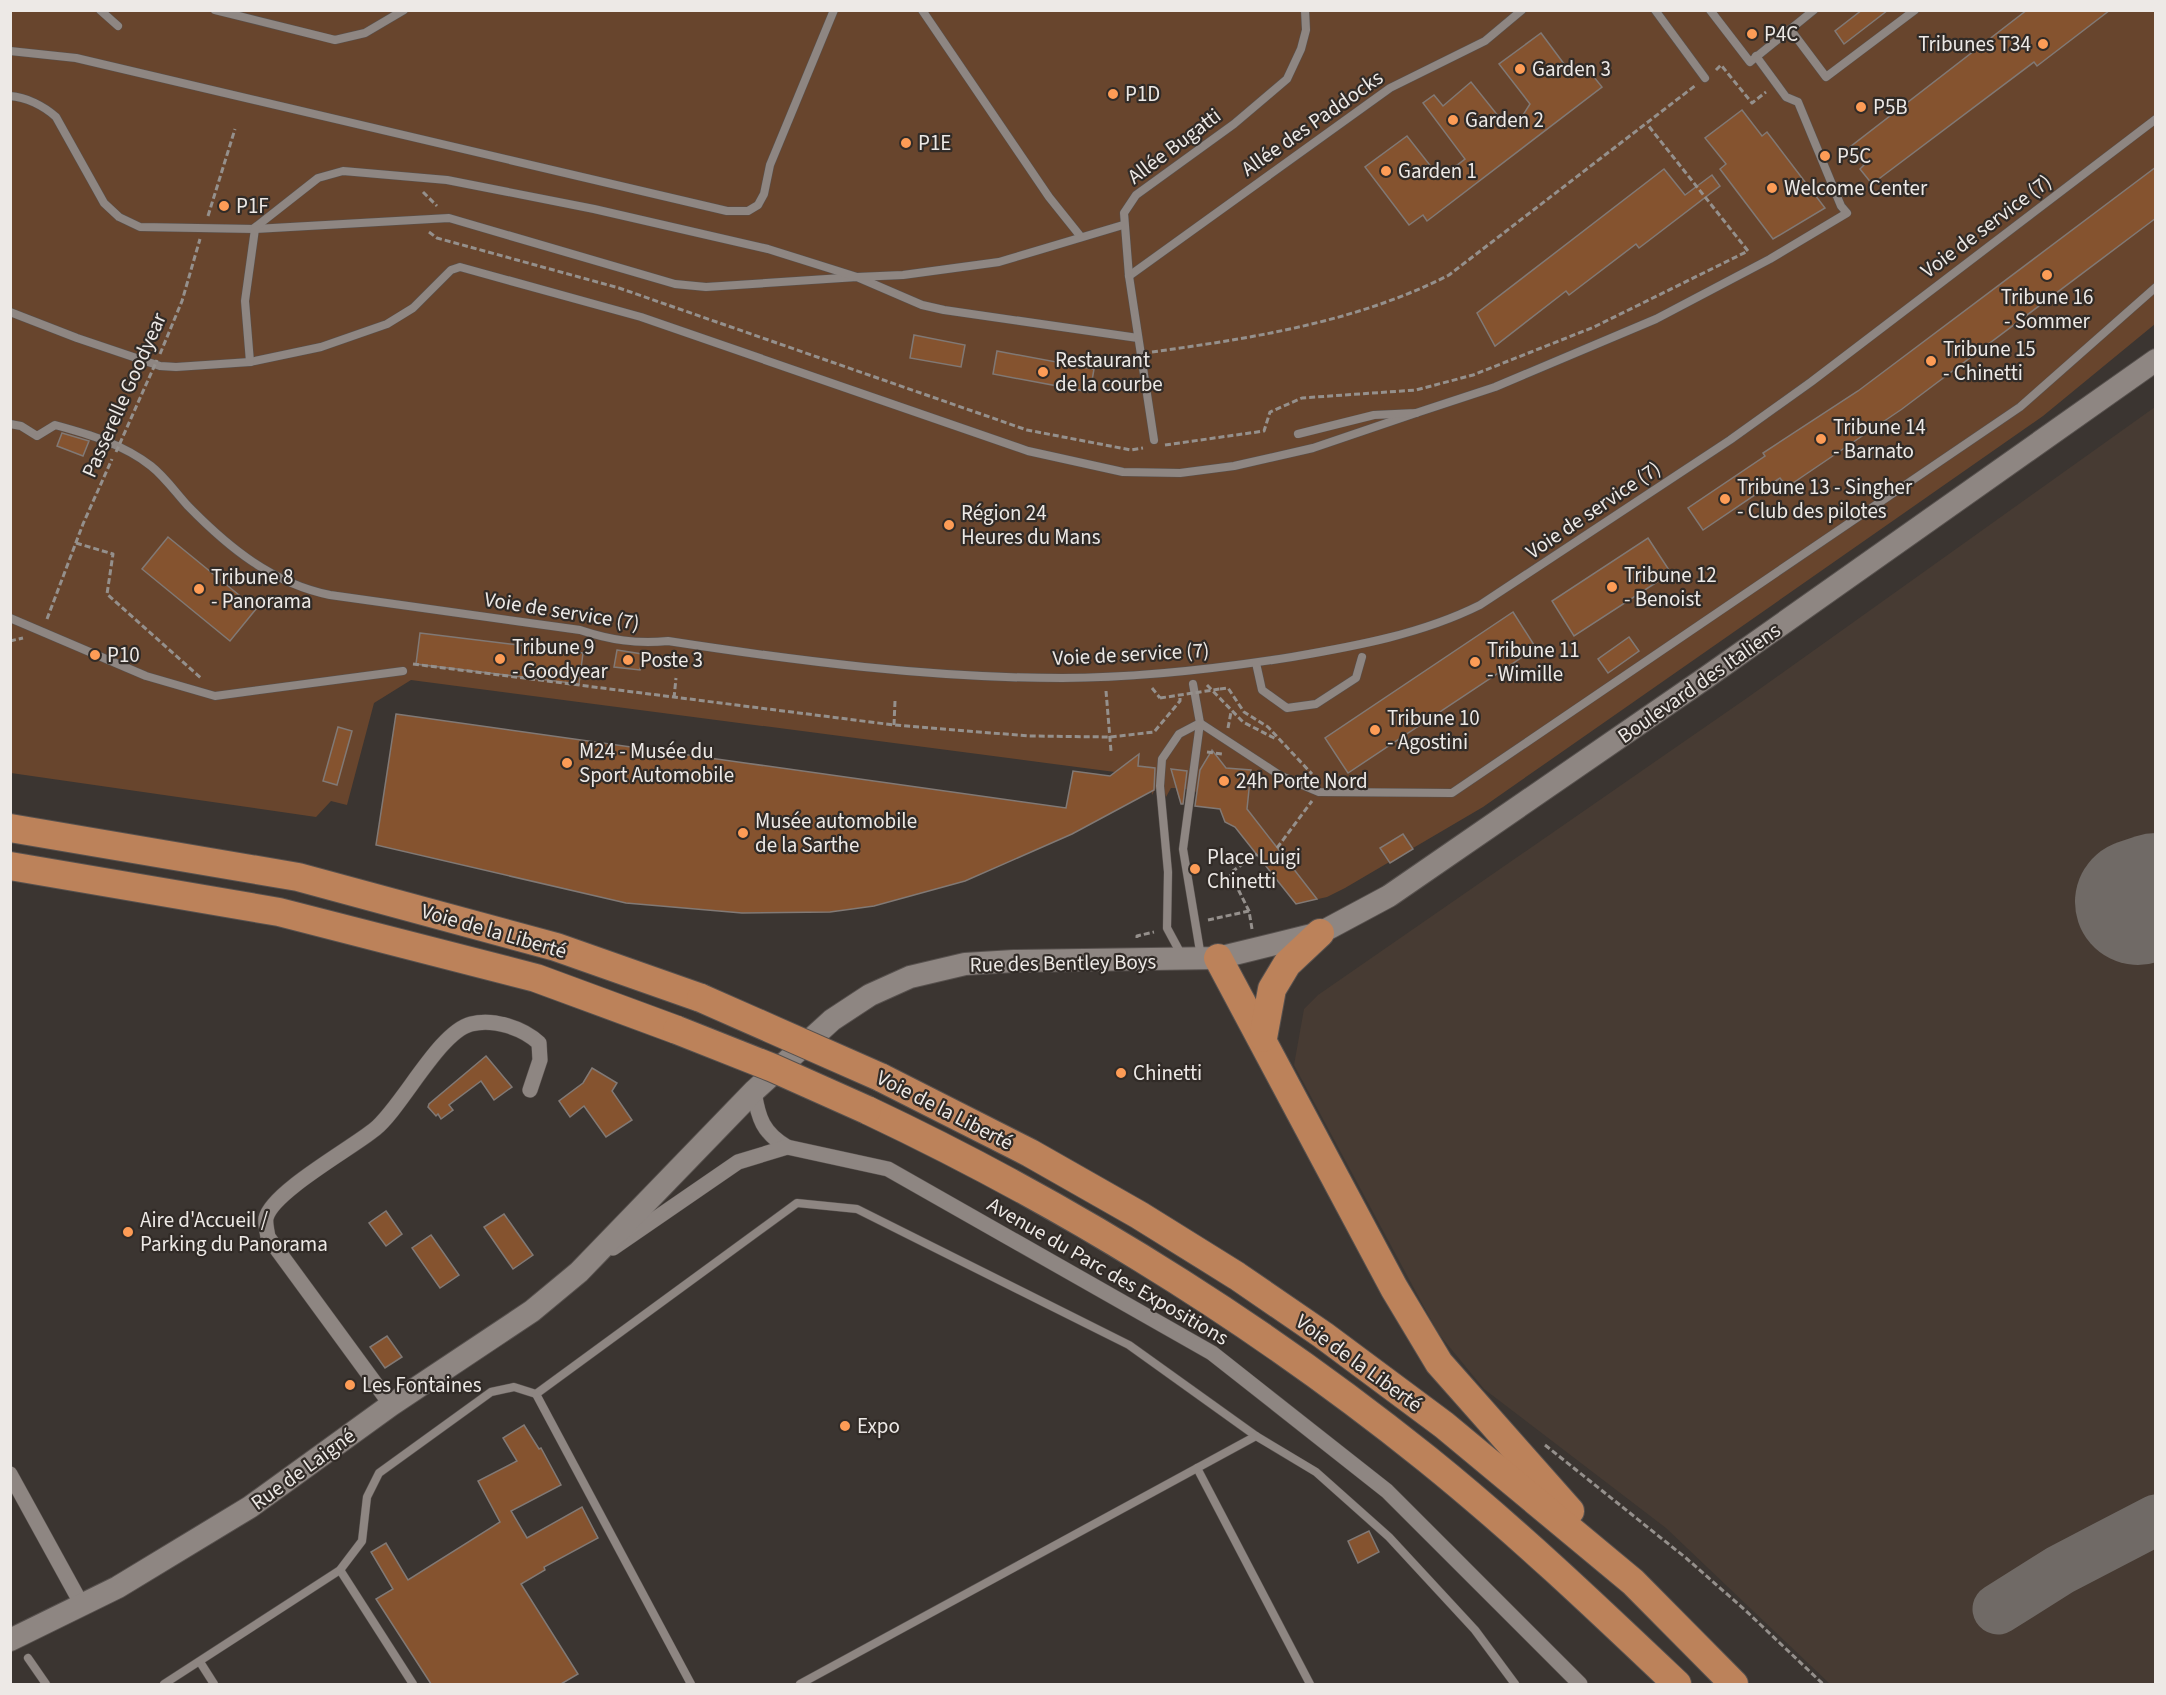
<svg xmlns="http://www.w3.org/2000/svg" width="2166" height="1695" font-family="'Source Sans 3',sans-serif">
  <style>
    .built { fill: #473b33 }
    .green { fill: #68452d }
    .lines { fill: none; stroke-linecap: round; stroke-linejoin: round }
    .taxiway { stroke: #706a66; stroke-width: 51 }
    .runway { stroke: #706a66; stroke-width: 126 }
    .building { fill: #85532f; stroke: #817975; stroke-width: 1.5 }
    .lane-casing { stroke: #57514e; stroke-width: 9 }
    .street-casing { stroke: #57514e; stroke-width: 16 }
    .secondary-casing { stroke: #57514e; stroke-width: 24 }
    .highway-casing { stroke: #57514e; stroke-width: 30 }
    .path { stroke: #95908c; stroke-width: 3; stroke-dasharray: 6 3; stroke-linecap: butt }
    .lane { stroke: #8e8682; stroke-width: 8 }
    .street { stroke: #8e8682; stroke-width: 15 }
    .secondary { stroke: #8e8682; stroke-width: 22 }
    .highway { stroke: #bc825a; stroke-width: 28 }
    .highway-bridge-casing { stroke: #57514e; stroke-width: 30; stroke-linecap: butt }
    .path-bridge { stroke: #95908c; stroke-width: 3; stroke-dasharray: 6 3; stroke-linecap: butt }
    .highway-bridge { stroke: #bc825a; stroke-width: 28 }
    .poi-dot { fill: #fd9c56; stroke: #312b27; stroke-width: 2 }
    .labels { text-anchor: middle; dominant-baseline: central; stroke-width: 4.5; stroke-linejoin: round; paint-order: stroke }
    .poi-label { font-size: 21px; fill: #ede9e6; stroke: #312b27; text-anchor: start }
    .street-label { font-size: 21px; fill: #ede9e6; stroke: #312b27 }
  </style>
  <rect width="100%" height="100%" fill="#3b3531"/>
  <polygon class="built" points="2155,407 2155,1684 1830,1684 1666,1528 1484,1389 1438,1333 1294,1065 1304,1009 1318,995 1747,698"/>
  <polygon class="green" points="11,11 2155,11 2155,324 2043,416 1483,807 1345,888 1327,897 1296,904 1235,827 1225,822 1225,815 1230,810 1196,806 1197,792 1185,789 1179,799 1176,788 1171,788 1166,797 1163,786 1157,786 1152,795 1151,785 1092,790 1070,787 1073,771 1098,774 1098,779 1108,781 1115,772 411,680 374,703 347,805 331,801 316,817 11,773"/>
  <g class="lines">
    <polyline class="taxiway" points="1998,1609 2060,1570 2156,1520"/>
    <polyline class="runway" points="2138,902 2156,896"/>
  </g>
  <g class="building">
    <polygon points="1862,10 1888,10 1844,44 1835,31"/>
    <polygon points="2027,10 2110,10 2037,66 2034,62 1872,184 1860,169 1864,165 1850,147"/>
    <polygon points="1541,33 1573,76 1586,67 1602,87 1427,221 1423,215 1409,225 1365,167 1407,136 1440,178 1465,159 1423,103 1434,95 1443,106 1471,82 1507,127 1523,115 1530,104 1499,64"/>
    <polygon points="1742,110 1762,136 1767,132 1825,208 1773,239 1720,169 1726,164 1705,138"/>
    <polygon points="2156,167 2156,218 1902,409 1787,487 1780,478 1703,530 1688,508 1765,456 1763,453 1858,391"/>
    <polygon points="1664,169 1685,195 1712,175 1720,186 1639,248 1636,244 1569,295 1566,291 1495,346 1477,313"/>
    <polygon points="914,335 965,345 961,367 910,358"/>
    <polygon points="997,351 1094,369 1090,392 993,374"/>
    <polygon points="62,433 89,441 83,456 57,446"/>
    <polygon points="168,537 256,609 230,641 142,569"/>
    <polygon points="1648,538 1671,573 1574,636 1552,601"/>
    <polygon points="1513,612 1536,648 1348,773 1325,738"/>
    <polygon points="420,633 583,653 579,684 416,664"/>
    <polygon points="1629,637 1639,651 1608,673 1598,659"/>
    <polygon points="617,650 642,654 640,670 614,667"/>
    <polygon points="396,714 1066,808 1073,771 1110,776 1139,754 1138,766 1155,768 1154,790 1072,834 965,881 874,906 830,912 742,913 626,903 376,845"/>
    <polygon points="338,727 352,731 337,785 323,781"/>
    <polygon points="1212,750 1226,768 1251,770 1247,809 1317,899 1296,904 1235,827 1225,822 1220,809 1195,806 1200,770"/>
    <polygon points="1171,769 1187,771 1183,804 1181,804"/>
    <polygon points="1403,834 1413,849 1390,863 1380,848"/>
    <polygon points="486,1056 512,1087 494,1100 481,1081 449,1105 453,1110 441,1119 438,1114 436,1116 428,1107 429,1104"/>
    <polygon points="592,1068 617,1083 612,1091 632,1120 606,1137 584,1106 570,1117 559,1101 583,1083"/>
    <polygon points="386,1211 402,1234 386,1246 369,1223"/>
    <polygon points="504,1214 533,1255 513,1269 484,1227"/>
    <polygon points="431,1235 459,1275 440,1288 412,1248"/>
    <polygon points="387,1336 402,1357 385,1368 370,1347"/>
    <polygon points="524,1425 539,1449 541,1448 561,1485 511,1511 527,1538 582,1507 598,1538 544,1567 545,1570 521,1584 578,1674 561,1684 431,1684 376,1599 393,1589 371,1552 386,1543 408,1580 500,1522 478,1481 517,1461 503,1438"/>
    <polygon points="1369,1531 1379,1552 1358,1563 1348,1541"/>
  </g>
  <g class="lines">
    <g class="lane-casing">
      <g id="lane">
        <polyline points="100,10 118,26"/>
        <polyline points="215,10 335,40 365,33 404,10"/>
        <polyline points="922,10 1049,197 1081,237"/>
        <polyline points="1655,10 1705,78"/>
        <polyline points="1710,10 1750,62 1814,10"/>
        <polyline points="1790,29 1826,77 1915,10"/>
        <polyline points="10,51 76,58 727,211 748,211 758,205 764,194 770,165 834,10"/>
        <path d="M 10,96 C 26,97 44,106 56,117 L 104,203 L 119,217 L 140,227 L 255,229 L 449,218 L 675,284 L 706,287 L 857,277 L 922,305 L 944,310 L 1138,338"/>
        <polyline points="253,229 318,178 343,171 447,180 594,209 768,249 857,277 903,275 999,262 1123,225"/>
        <polyline points="1129,276 1390,88 1485,41 1522,10"/>
        <polyline points="10,312 77,338 160,366 176,367 250,362 321,347 387,324 413,308 451,270 460,267 641,317 1028,451 1123,472 1180,473 1234,466 1313,448 1416,413"/>
        <polyline points="250,362 245,301 255,229"/>
        <path d="M 10,424 L 21,426 L 37,436 L 55,425 C 88,434 123,444 151,466 C 165,477 176,493 188,506 C 229,548 272,583 330,595 L 580,630 C 610,640 636,644 668,641 C 798,661 930,678 1062,678 C 1139,678 1216,669 1292,657 C 1356,646 1422,634 1480,605 L 1730,440 L 1811,382 L 2156,119"/>
        <polyline points="1298,434 1374,415 1416,413 1495,387 1656,319 1770,259 1847,213 1841,206 1798,102 1786,97 1756,56"/>
        <polyline points="1154,440 1129,276 1124,213 1136,195 1234,124 1287,79 1301,49 1306,30 1305,10"/>
        <polyline points="10,618 146,676 215,696 403,671"/>
        <polyline points="1256,663 1262,690 1287,708 1316,704 1356,678 1362,657"/>
        <polyline points="1181,954 1167,928 1168,872 1160,786 1162,759 1179,734 1200,723 1193,684"/>
        <polyline points="1201,957 1183,849 1200,723 1281,776 1319,792 1452,793 2020,407 2156,287"/>
        <polyline points="1197,1468 1310,1684"/>
        <polyline points="340,1570 413,1684"/>
        <polyline points="28,1658 46,1684"/>
        <polyline points="200,1662 214,1684"/>
        <polyline points="164,1684 340,1570 362,1541 367,1497 379,1473 491,1392 514,1387 536,1394"/>
        <polyline points="691,1684 536,1394 797,1203 857,1209 1129,1345 1256,1436"/>
        <polyline points="800,1684 1256,1436 1316,1472 1389,1537 1475,1630 1515,1684"/>
      </g>
    </g>
    <g class="street-casing">
      <g id="street">
        <path d="M 754,1091 C 758,1118 763,1133 787,1147"/>
        <polyline points="613,1248 738,1162 787,1147 888,1169 1212,1353 1387,1491 1580,1684"/>
        <path d="M 391,1405 L 268,1237 C 267,1231 265,1223 266,1218 C 272,1192 352,1148 375,1129 C 402,1107 439,1032 471,1024 C 493,1018 523,1028 539,1043 L 540,1060 L 530,1090"/>
        <polyline points="10,1474 82,1605"/>
      </g>
    </g>
    <g class="secondary-casing">
      <polyline id="secondary" points="10,1640 118,1587 250,1507 391,1405 532,1311 579,1272 754,1091 832,1020 870,995 910,977 965,964 1014,961 1218,958 1320,933 1389,896 1704,679 2156,360"/>
    </g>
    <g class="highway-casing">
      <g id="highway">
        <polyline points="10,828 298,877 556,947 701,998"/>
        <polyline points="10,866 279,912 536,978 677,1030"/>
        <polyline points="1218,958 1394,1288 1439,1363 1570,1511"/>
        <polyline points="1263,1038 1272,989 1287,964 1320,933"/>
        <polyline points="880,1077 1030,1153 1139,1215 1237,1276 1323,1335 1444,1425 1633,1582 1734,1684"/>
        <path d="M 867,1110 C 1066,1204 1255,1321 1427,1459 C 1515,1530 1596,1607 1677,1684"/>
      </g>
    </g>
    <g class="path">
      <polyline points="1716,70 1721,65 1752,103 1766,92"/>
      <polyline points="423,192 437,206"/>
      <polyline points="208,216 235,129"/>
      <polyline points="429,232 437,238 619,288 1027,430 1131,450 1143,448"/>
      <path d="M 1152,352 C 1253,338 1357,322 1449,275 L 1696,85"/>
      <polyline points="160,354 182,301 200,239"/>
      <polyline points="1165,445 1264,431 1270,412 1302,398 1416,390 1473,375 1594,327 1748,251 1647,124"/>
      <polyline points="76,543 113,554 107,594 201,678"/>
      <polyline points="47,619 83,524 112,459"/>
      <polyline points="10,641 23,638"/>
      <polyline points="413,664 894,725 1029,736 1110,737 1154,732 1180,701 1180,696"/>
      <polyline points="1207,685 1243,722 1276,739"/>
      <polyline points="1152,688 1160,698"/>
      <polyline points="1220,689 1228,688 1244,712 1268,727 1312,774"/>
      <polyline points="1106,691 1111,751"/>
      <polyline points="674,698 676,678"/>
      <polyline points="894,725 895,701"/>
      <polyline points="1228,728 1231,712"/>
      <polyline points="1207,752 1222,754"/>
      <polyline points="1277,848 1312,801"/>
      <polyline points="1208,920 1249,911"/>
      <polyline points="1252,929 1249,911 1230,873 1257,854"/>
      <polyline points="1137,938 1137,936 1154,932"/>
      <polyline points="1545,1445 1686,1558 1745,1610 1823,1684"/>
    </g>
    <use href="#lane" class="lane"/>
    <use href="#street" class="street"/>
    <use href="#secondary" class="secondary"/>
    <use href="#highway" class="highway"/>
    <g class="highway-bridge-casing">
      <g id="highway-bridge">
        <polyline points="701,998 880,1077"/>
        <polyline points="677,1030 773,1068 867,1110"/>
      </g>
    </g>
    <g class="path-bridge">
      <polyline points="116,452 157,360"/>
      <polyline points="1160,698 1220,689"/>
    </g>
    <use href="#highway-bridge" class="highway-bridge"/>
  </g>
  <g class="poi-dot">
    <circle cx="1752" cy="34" r="6"/>
    <circle cx="2043" cy="44" r="6"/>
    <circle cx="1520" cy="69" r="6"/>
    <circle cx="1113" cy="94" r="6"/>
    <circle cx="1861" cy="107" r="6"/>
    <circle cx="1453" cy="120" r="6"/>
    <circle cx="906" cy="143" r="6"/>
    <circle cx="1825" cy="156" r="6"/>
    <circle cx="1386" cy="171" r="6"/>
    <circle cx="1772" cy="188" r="6"/>
    <circle cx="224" cy="206" r="6"/>
    <circle cx="2047" cy="275" r="6"/>
    <circle cx="1931" cy="361" r="6"/>
    <circle cx="1043" cy="372" r="6"/>
    <circle cx="1821" cy="439" r="6"/>
    <circle cx="1725" cy="499" r="6"/>
    <circle cx="949" cy="525" r="6"/>
    <circle cx="1612" cy="587" r="6"/>
    <circle cx="199" cy="589" r="6"/>
    <circle cx="95" cy="655" r="6"/>
    <circle cx="500" cy="659" r="6"/>
    <circle cx="628" cy="660" r="6"/>
    <circle cx="1475" cy="662" r="6"/>
    <circle cx="1375" cy="730" r="6"/>
    <circle cx="567" cy="763" r="6"/>
    <circle cx="1224" cy="781" r="6"/>
    <circle cx="743" cy="833" r="6"/>
    <circle cx="1195" cy="869" r="6"/>
    <circle cx="1121" cy="1073" r="6"/>
    <circle cx="128" cy="1232" r="6"/>
    <circle cx="350" cy="1385" r="6"/>
    <circle cx="845" cy="1426" r="6"/>
  </g>
  <g class="labels">
    <g class="poi-label">
      <text x="1764" y="34">P4C</text>
      <text x="2031" y="44" text-anchor="end">Tribunes T34</text>
      <text x="1532" y="69">Garden 3</text>
      <text x="1125" y="94">P1D</text>
      <text x="1873" y="107">P5B</text>
      <text x="1465" y="120">Garden 2</text>
      <text x="918" y="143">P1E</text>
      <text x="1837" y="156">P5C</text>
      <text x="1398" y="171">Garden 1</text>
      <text x="1784" y="188">Welcome Center</text>
      <text x="236" y="206">P1F</text>
      <text x="2047" y="297" text-anchor="middle">Tribune 16<tspan x="2047" dy="24">- Sommer</tspan></text>
      <text x="1943" y="349">Tribune 15<tspan x="1943" dy="24">- Chinetti</tspan></text>
      <text x="1055" y="360">Restaurant<tspan x="1055" dy="24">de la courbe</tspan></text>
      <text x="1833" y="427">Tribune 14<tspan x="1833" dy="24">- Barnato</tspan></text>
      <text x="1737" y="487">Tribune 13 - Singher<tspan x="1737" dy="24">- Club des pilotes</tspan></text>
      <text x="961" y="513">Région 24<tspan x="961" dy="24">Heures du Mans</tspan></text>
      <text x="1624" y="575">Tribune 12<tspan x="1624" dy="24">- Benoist</tspan></text>
      <text x="211" y="577">Tribune 8<tspan x="211" dy="24">- Panorama</tspan></text>
      <text x="512" y="647">Tribune 9<tspan x="512" dy="24">- Goodyear</tspan></text>
      <text x="1487" y="650">Tribune 11<tspan x="1487" dy="24">- Wimille</tspan></text>
      <text x="107" y="655">P10</text>
      <text x="640" y="660">Poste 3</text>
      <text x="1387" y="718">Tribune 10<tspan x="1387" dy="24">- Agostini</tspan></text>
      <text x="579" y="751">M24 - Musée du<tspan x="579" dy="24">Sport Automobile</tspan></text>
      <text x="1236" y="781">24h Porte Nord</text>
      <text x="755" y="821">Musée automobile<tspan x="755" dy="24">de la Sarthe</tspan></text>
      <text x="1207" y="857">Place Luigi<tspan x="1207" dy="24">Chinetti</tspan></text>
      <text x="1133" y="1073">Chinetti</text>
      <text x="140" y="1220">Aire d'Accueil /<tspan x="140" dy="24">Parking du Panorama</tspan></text>
      <text x="362" y="1385">Les Fontaines</text>
      <text x="857" y="1426">Expo</text>
    </g>
    <g class="street-label">
      <text transform="translate(1312 123) rotate(-35)">Allée des Paddocks</text>
      <text transform="translate(1174 146) rotate(-37)">Allée Bugatti</text>
      <text transform="translate(1986 226) rotate(-37)">Voie de service (7)</text>
      <text transform="translate(124 395) rotate(-66)">Passerelle Goodyear</text>
      <text transform="translate(1593 510) rotate(-34)">Voie de service (7)</text>
      <text transform="translate(562 611) rotate(9)">Voie de service (7)</text>
      <text transform="translate(1131 654) rotate(-3)">Voie de service (7)</text>
      <text transform="translate(1699 683) rotate(-35)">Boulevard des Italiens</text>
      <text transform="translate(494 931) rotate(16)">Voie de la Liberté</text>
      <text transform="translate(1063 963) rotate(-1)">Rue des Bentley Boys</text>
      <text transform="translate(945 1110) rotate(27)">Voie de la Liberté</text>
      <text transform="translate(1108 1271) rotate(30)">Avenue du Parc des Expositions</text>
      <text transform="translate(1359 1363) rotate(36)">Voie de la Liberté</text>
      <text transform="translate(303 1469) rotate(-36)">Rue de Laigné</text>
    </g>
  </g>
  <rect width="2166" height="1695" fill="none" stroke="#ede9e6" stroke-width="24"/>
</svg>
